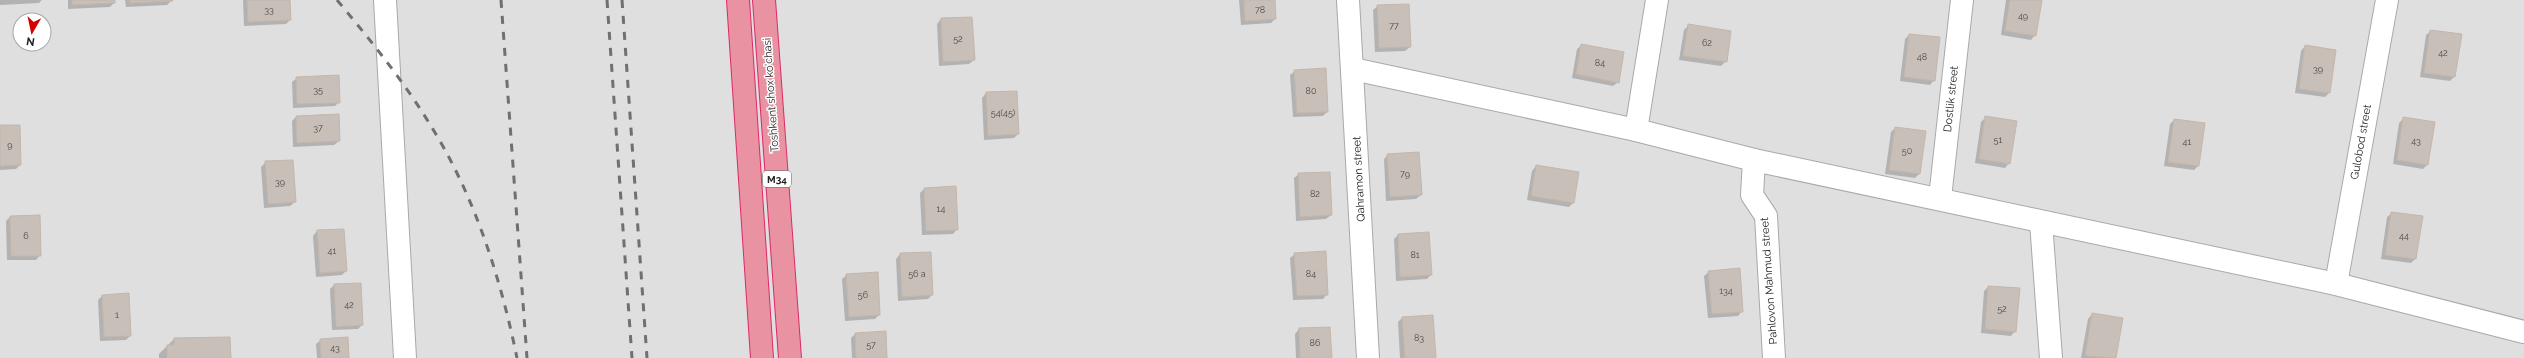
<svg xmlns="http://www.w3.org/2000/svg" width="2524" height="358" font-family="Raleway,sans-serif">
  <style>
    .residential { fill: #e0dfdf; fill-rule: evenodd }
    .shadow { fill: #0003 }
    .building { fill: #c7bfb8; stroke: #c4b6ab }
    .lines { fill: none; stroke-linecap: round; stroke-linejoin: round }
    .minor-casing { stroke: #a9a9a9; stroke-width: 24 }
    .highway-casing { stroke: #dc2a67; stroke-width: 24 }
    .minor { stroke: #fff; stroke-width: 22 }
    .highway { stroke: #e892a2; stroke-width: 22 }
    .rail { stroke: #707070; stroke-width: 3; stroke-dasharray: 8 8; stroke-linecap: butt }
    .labels { text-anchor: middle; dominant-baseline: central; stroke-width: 3; stroke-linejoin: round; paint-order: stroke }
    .number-label { font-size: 9px; fill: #4b4948 }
    .shield { fill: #fff; stroke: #646464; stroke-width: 1 }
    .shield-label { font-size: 10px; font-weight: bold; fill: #222 }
    .street-label { font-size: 11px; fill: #222; stroke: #fff }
  </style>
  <rect width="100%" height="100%" fill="#f2efe9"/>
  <path class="residential" d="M 0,0 L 2524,0 L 2524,358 L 0,358 ZM 20,20 L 44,20 L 44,44 L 20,44 Z"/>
  <g class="shadow">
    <polygon points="0,0 42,0 39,3 0,5"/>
    <polygon points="68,0 114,0 114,3 110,7 68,9"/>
    <polygon points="125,0 171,0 171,1 167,5 126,7"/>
    <polygon points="243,0 289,0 290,20 286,24 244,26"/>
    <polygon points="1239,0 1274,0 1275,19 1271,23 1241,25"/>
    <polygon points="2006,0 2041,0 2035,35 2031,40 2001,35"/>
    <polygon points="1378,6 1410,47 1405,51 1375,52 1373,10"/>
    <polygon points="941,19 974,60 969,64 939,66 937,24"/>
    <polygon points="1688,26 1726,61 1721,66 1679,60 1684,30"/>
    <polygon points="2431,31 2454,77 2450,81 2420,77 2426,35"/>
    <polygon points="1909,35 1934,80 1930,85 1900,81 1905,39"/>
    <polygon points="1582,45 1618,82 1613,86 1572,78 1577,49"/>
    <polygon points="2305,46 2329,93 2325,97 2295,93 2301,51"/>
    <polygon points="1295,71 1327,112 1323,116 1293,117 1290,75"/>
    <polygon points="297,78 339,102 335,106 293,108 292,82"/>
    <polygon points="986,93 1018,134 1014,138 984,140 982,98"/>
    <polygon points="296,117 339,141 334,145 293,147 292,121"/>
    <polygon points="1986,117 2009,163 2005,168 1975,163 1981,122"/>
    <polygon points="2404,118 2427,165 2423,169 2393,164 2399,123"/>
    <polygon points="2174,120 2198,166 2194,170 2164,166 2170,124"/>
    <polygon points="0,126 20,165 16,169 0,170"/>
    <polygon points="1895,128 1925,132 1919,174 1915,178 1885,174 1891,132"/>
    <polygon points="1388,155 1421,195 1416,199 1386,201 1384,159"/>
    <polygon points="266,162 295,202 290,206 264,208 261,167"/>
    <polygon points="1536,166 1573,203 1569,207 1527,200 1532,171"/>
    <polygon points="1299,174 1331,215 1326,219 1296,221 1294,178"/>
    <polygon points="924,189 957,229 953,234 922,235 920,193"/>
    <polygon points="2392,213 2421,217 2415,259 2411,263 2381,259 2387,217"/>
    <polygon points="10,217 40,255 36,260 7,260 6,221"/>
    <polygon points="317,231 346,271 342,275 316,277 313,236"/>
    <polygon points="1398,235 1431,275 1427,279 1396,281 1394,239"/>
    <polygon points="900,254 932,295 928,299 898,301 896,259"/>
    <polygon points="1295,254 1327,294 1323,299 1293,300 1290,258"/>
    <polygon points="1709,272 1742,311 1738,316 1708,318 1704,276"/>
    <polygon points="847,275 879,315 875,319 845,321 842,279"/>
    <polygon points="334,285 362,325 358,329 332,330 330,289"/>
    <polygon points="1988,287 2015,331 2011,336 1981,333 1984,291"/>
    <polygon points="102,296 130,336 126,340 100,341 98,300"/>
    <polygon points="2092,314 2122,319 2115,358 2081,358 2088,319"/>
    <polygon points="1402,318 1435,358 1400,358 1398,322"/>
    <polygon points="1299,329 1331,358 1296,358 1295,334"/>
    <polygon points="855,334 886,358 852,358 851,338"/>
    <polygon points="174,339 230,358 159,358 159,354"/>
    <polygon points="321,340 348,358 317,358 316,344"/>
  </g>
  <g class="building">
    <polygon points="72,0 115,0 115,3 72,5"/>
    <polygon points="130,0 172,0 173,1 130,3"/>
    <polygon points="247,0 290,0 291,20 248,22"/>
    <polygon points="1244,0 1275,0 1276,19 1245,21"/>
    <polygon points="2010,0 2042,0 2036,36 2005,31"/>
    <polygon points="1409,4 1411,47 1379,48 1377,5"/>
    <polygon points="972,17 975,60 943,62 941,18"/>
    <polygon points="1688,24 1731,31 1727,62 1683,56"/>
    <polygon points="2430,30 2462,34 2455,77 2424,73"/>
    <polygon points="1909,34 1940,37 1935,81 1904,77"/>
    <polygon points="1581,44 1624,52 1619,83 1576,74"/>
    <polygon points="2305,45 2336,50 2330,93 2299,89"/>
    <polygon points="1326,68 1328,112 1297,113 1294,70"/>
    <polygon points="339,75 340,103 297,104 296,77"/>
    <polygon points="1017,91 1019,134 988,136 986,92"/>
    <polygon points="339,114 340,141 297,143 296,116"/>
    <polygon points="1985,116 2017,121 2010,164 1979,159"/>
    <polygon points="2403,117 2435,122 2428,165 2397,160"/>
    <polygon points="2174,119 2205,123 2199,166 2168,162"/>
    <polygon points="0,125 20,125 21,165 0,166"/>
    <polygon points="1895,127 1926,131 1920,174 1889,170"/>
    <polygon points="1419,152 1422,195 1390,197 1387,154"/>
    <polygon points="293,160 296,202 268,204 265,161"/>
    <polygon points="1536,165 1579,172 1574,203 1531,196"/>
    <polygon points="1330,172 1332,215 1300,217 1298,173"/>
    <polygon points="956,186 958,230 926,231 924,188"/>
    <polygon points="2391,212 2423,216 2416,259 2385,255"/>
    <polygon points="40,215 41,256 11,256 10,216"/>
    <polygon points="344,229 347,271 320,273 317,230"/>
    <polygon points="1429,232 1432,275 1400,277 1398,234"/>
    <polygon points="1326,251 1328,295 1297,296 1294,253"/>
    <polygon points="931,252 933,295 902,297 900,253"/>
    <polygon points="1740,268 1743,312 1712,314 1708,271"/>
    <polygon points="878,272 880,315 849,317 846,274"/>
    <polygon points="361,283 363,325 336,327 334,284"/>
    <polygon points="1988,286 2020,288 2016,332 1985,329"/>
    <polygon points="129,293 131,336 104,337 102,295"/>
    <polygon points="2092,313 2123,318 2116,358 2085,356"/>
    <polygon points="1433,315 1436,358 1405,358 1402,317"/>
    <polygon points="1330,327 1332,358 1300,358 1299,328"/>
    <polygon points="886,331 887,358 856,358 855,333"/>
    <polygon points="230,337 231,358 167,358 167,345 174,345 174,338"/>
    <polygon points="348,337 349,358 321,358 320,339"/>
  </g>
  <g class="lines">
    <g class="minor-casing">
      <g id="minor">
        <polyline points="385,0 405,358"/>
        <polyline points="1348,0 1368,358"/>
        <polyline points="1353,69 1636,130 1754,160 2336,284 2524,332"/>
        <polyline points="1636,130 1657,0"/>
        <polyline points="1754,160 1752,195 1766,216 1774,358"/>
        <polyline points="1940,198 1962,0"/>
        <polyline points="2041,222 2051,358"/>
        <polyline points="2336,284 2387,0"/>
      </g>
    </g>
    <g class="highway-casing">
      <g id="highway">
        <polyline points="738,0 762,358"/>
        <polyline points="764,0 790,358"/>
      </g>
    </g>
    <use href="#minor" class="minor"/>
    <use href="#highway" class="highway"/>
    <g class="rail">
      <path d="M 337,0 C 372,42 406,84 434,131 C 476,200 501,280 517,358"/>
      <polyline points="501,0 527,358"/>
      <polyline points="607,0 632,358"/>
      <polyline points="622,0 647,358"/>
    </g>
  </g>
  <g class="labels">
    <g class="number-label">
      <text x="269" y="10">33</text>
      <text x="1260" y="10">78</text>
      <text x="2023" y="16">49</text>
      <text x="1394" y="26">77</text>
      <text x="958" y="39">52</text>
      <text x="1707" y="43">62</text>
      <text x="2443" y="53">42</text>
      <text x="1922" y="57">48</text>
      <text x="1600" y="63">84</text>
      <text x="2318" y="69">39</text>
      <text x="318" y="90">35</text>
      <text x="1311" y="91">80</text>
      <text x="1003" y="113">54(45)</text>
      <text x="318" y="128">37</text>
      <text x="1998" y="140">51</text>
      <text x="2416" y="141">43</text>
      <text x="2187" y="142">41</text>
      <text x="10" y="145">9</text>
      <text x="1907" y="151">50</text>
      <text x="1405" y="174">79</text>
      <text x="280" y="182">39</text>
      <text x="1315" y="194">82</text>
      <text x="941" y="209">14</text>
      <text x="26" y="236">6</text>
      <text x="2404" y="236">44</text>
      <text x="332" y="251">41</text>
      <text x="1415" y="255">81</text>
      <text x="917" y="274">56 а</text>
      <text x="1311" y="274">84</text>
      <text x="1726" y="291">134</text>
      <text x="863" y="295">56</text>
      <text x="349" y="305">42</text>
      <text x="2002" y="309">52</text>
      <text x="117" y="315">1</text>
      <text x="1419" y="338">83</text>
      <text x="1315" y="343">86</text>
      <text x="871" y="345">57</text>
      <text x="335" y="348">43</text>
    </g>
    <rect class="shield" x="763" y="171" width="28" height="16" rx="3"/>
    <g class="shield-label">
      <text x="777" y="179">M34</text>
    </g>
    <g class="street-label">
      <text transform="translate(771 95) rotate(-94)">Toshkent shox ko'chasi</text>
      <text transform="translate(1951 99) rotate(-84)">Dostlik street</text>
      <text transform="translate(2361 142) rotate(-80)">Gulobod street</text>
      <text transform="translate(1359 179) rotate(-93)">Qahramon street</text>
      <text transform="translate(1769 281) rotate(-94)">Pahlovon Mahmud street</text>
    </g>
  </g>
  <g transform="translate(32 32) rotate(189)"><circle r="19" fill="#ffffff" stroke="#a7a7a7"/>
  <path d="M0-3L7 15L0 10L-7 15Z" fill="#d40000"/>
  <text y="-6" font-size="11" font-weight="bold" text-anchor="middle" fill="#222222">N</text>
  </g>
</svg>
